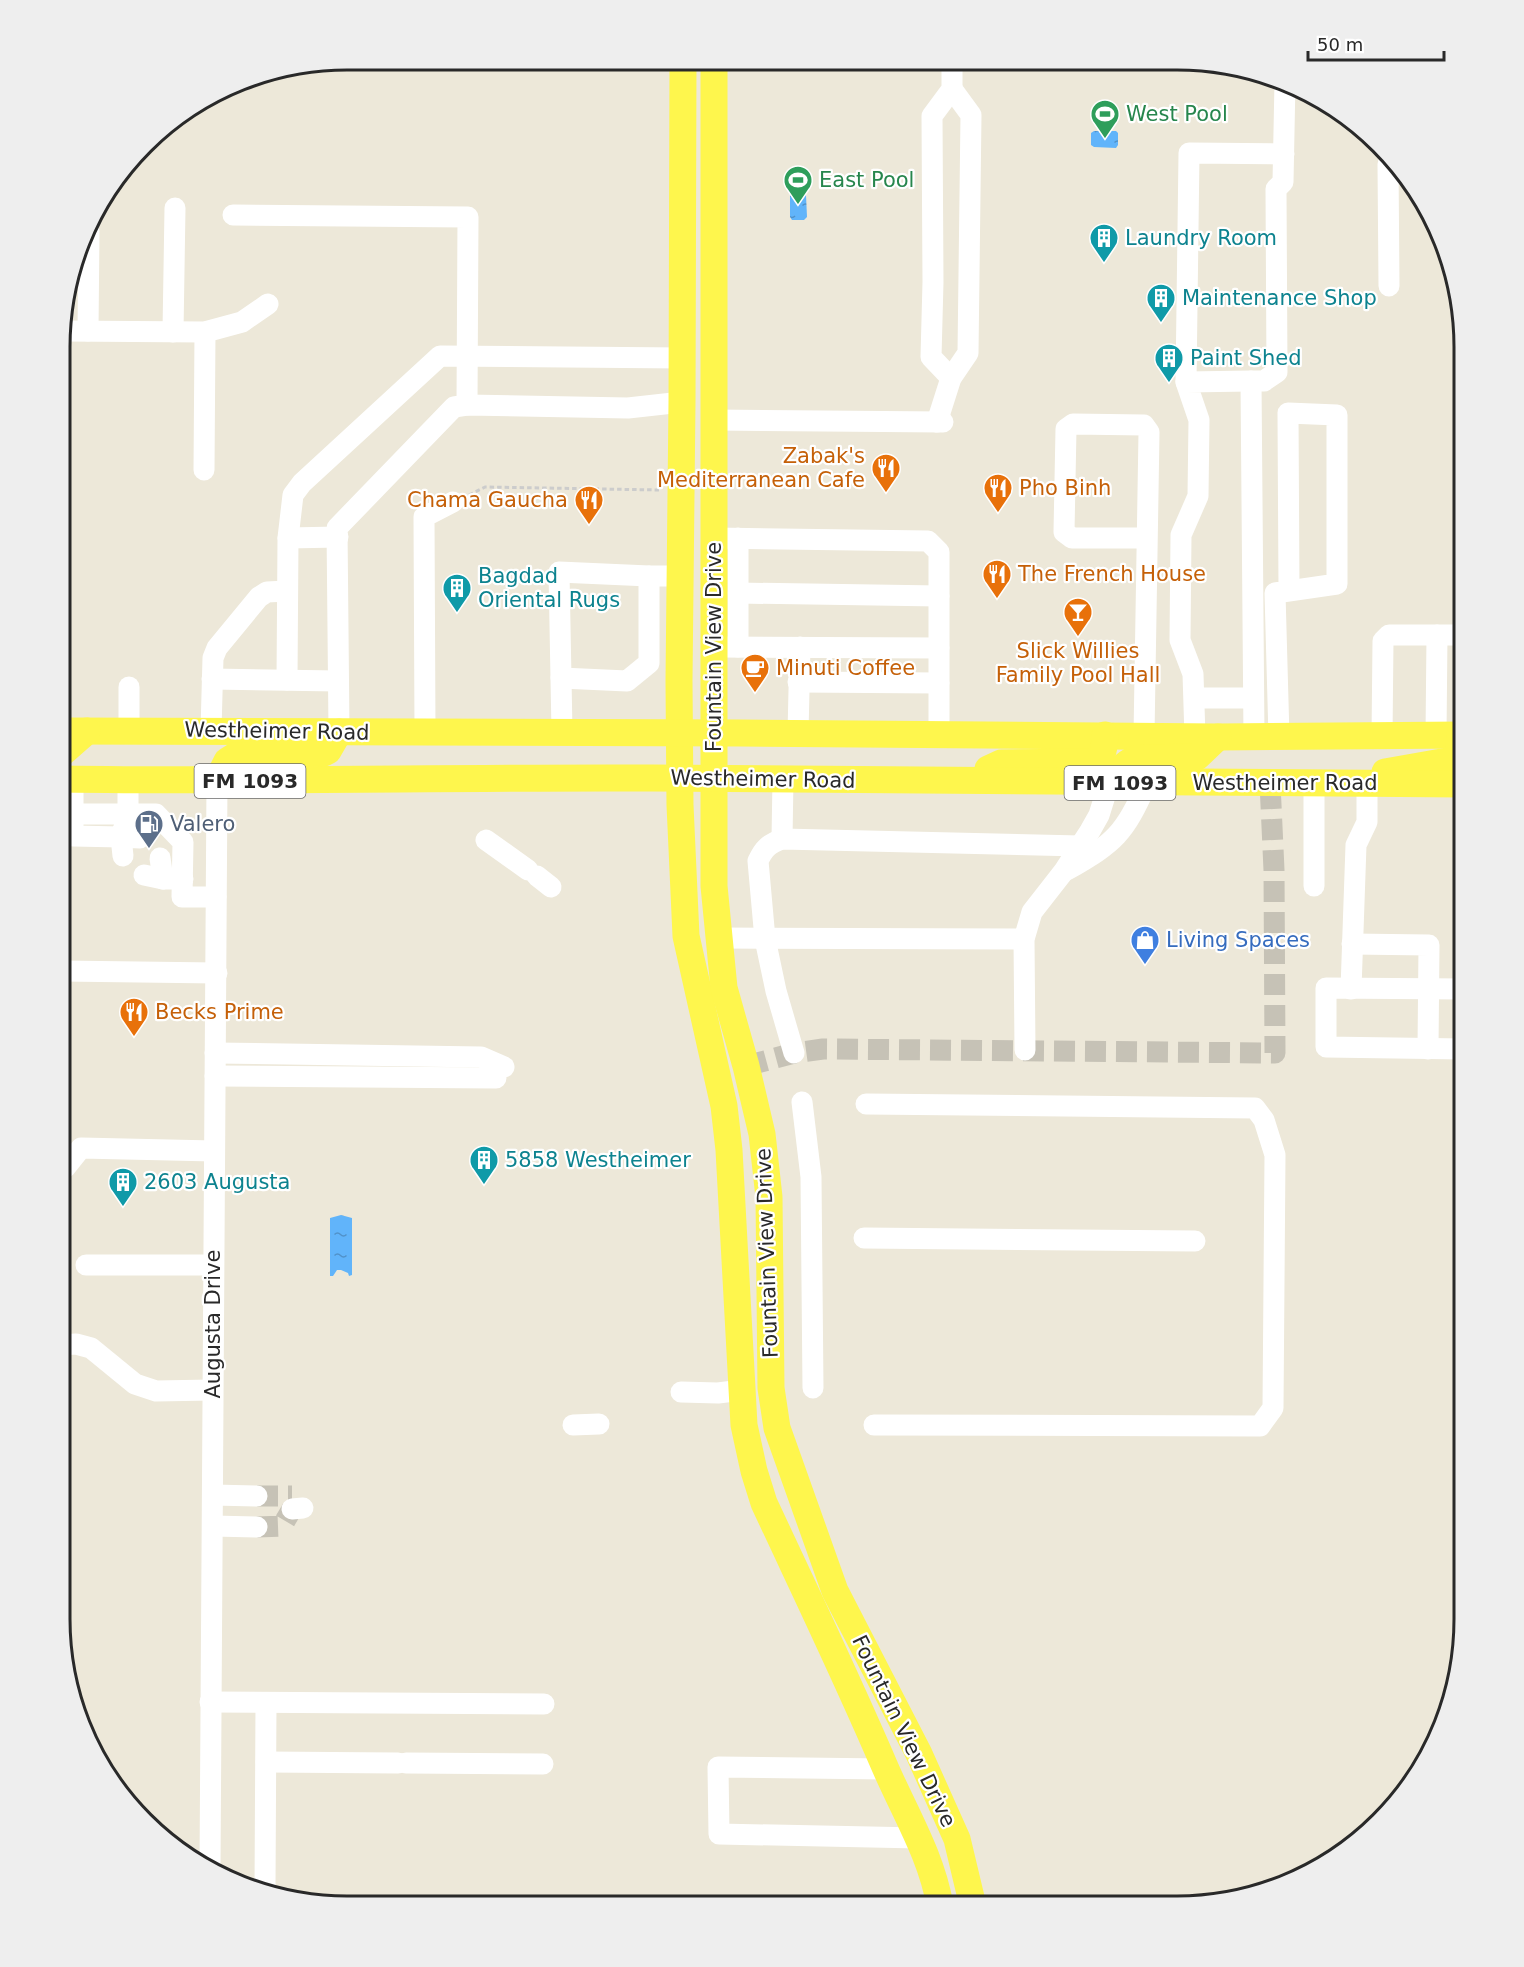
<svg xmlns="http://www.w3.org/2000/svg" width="1524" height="1967" font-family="'DejaVu Sans',sans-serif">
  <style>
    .water { fill: url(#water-ripples) }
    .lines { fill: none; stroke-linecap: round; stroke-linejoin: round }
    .minor-tunnel { stroke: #c6c2b6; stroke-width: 21; stroke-dasharray: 21 10; stroke-linecap: butt }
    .path { stroke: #ccc; stroke-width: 3; stroke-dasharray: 4.5 3; stroke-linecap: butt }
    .minor { stroke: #fff; stroke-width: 21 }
    .major { stroke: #fef64d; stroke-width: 27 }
    .labels { text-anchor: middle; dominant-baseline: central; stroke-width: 4.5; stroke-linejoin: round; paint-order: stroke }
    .shield { fill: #fff; stroke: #696969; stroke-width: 1.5 }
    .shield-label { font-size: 20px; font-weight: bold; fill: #292929 }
    .leisure-label { font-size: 21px; fill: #27864d; stroke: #fff; text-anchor: start }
    .culture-label { font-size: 21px; fill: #0d838f; stroke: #fff; text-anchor: start }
    .food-label { font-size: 21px; fill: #c56008; stroke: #fff; text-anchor: start }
    .street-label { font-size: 21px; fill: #292929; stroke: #fff }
    .service-label { font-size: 21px; fill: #4e5e75; stroke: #fff; text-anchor: start }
    .shop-label { font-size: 21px; fill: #366cbe; stroke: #fff; text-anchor: start }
    .rim { fill: none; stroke: #292929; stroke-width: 3 }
  </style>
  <defs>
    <pattern id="water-ripples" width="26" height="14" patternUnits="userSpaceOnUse" patternTransform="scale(1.5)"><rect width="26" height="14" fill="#61b4fa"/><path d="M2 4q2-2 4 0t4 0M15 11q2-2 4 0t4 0" fill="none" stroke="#5092ca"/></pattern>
  </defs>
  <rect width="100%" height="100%" fill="#ede8d9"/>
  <g class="water">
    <polygon points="1094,131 1116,131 1118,133 1118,145 1116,148 1094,147 1091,145 1091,133"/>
    <polygon points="792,193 804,193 806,195 807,217 804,220 792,220 790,217 790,195"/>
    <polygon points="341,1215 352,1218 352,1275 349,1276 348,1273 341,1270 337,1270 333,1276 330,1276 330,1218"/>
  </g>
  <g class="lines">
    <g class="minor-tunnel">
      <polyline points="746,1066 794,1053 823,1049 1275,1053 1274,870 1270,783"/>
      <polyline points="257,1496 292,1496"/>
      <polyline points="257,1527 282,1526 292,1509"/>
    </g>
    <polyline class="path" points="469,495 485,487 659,490"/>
    <g class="minor">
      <polyline points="1388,164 1389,286"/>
      <polyline points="233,215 468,217 467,405"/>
      <polyline points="62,331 205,332 242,322 268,304"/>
      <polyline points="88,331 89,231"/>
      <polyline points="173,332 175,208"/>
      <polyline points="951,378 931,357 933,282 932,116 952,89 952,62"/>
      <polyline points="1186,382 1189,153 1284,154"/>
      <polyline points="714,420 943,422"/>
      <polyline points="937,422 951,378 968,353 971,115 952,89"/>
      <polyline points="204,470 205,332"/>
      <polyline points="288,538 338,537"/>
      <polyline points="714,538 928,541 939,552 939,735"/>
      <polyline points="738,538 738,647"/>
      <polyline points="738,593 939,596"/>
      <polyline points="715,647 939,648"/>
      <polyline points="561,678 627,681 649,663 649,576 681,576"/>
      <polyline points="212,679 338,681"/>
      <polyline points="287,680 288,538 293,495 302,483 440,356 682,358"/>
      <polyline points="798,682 939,683"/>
      <polyline points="129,687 129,730"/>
      <polyline points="1195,698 1253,698"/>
      <polyline points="211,730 213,658 217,648 259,597 267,592 287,591"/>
      <polyline points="339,732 337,528 454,407 467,405 628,408 682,402"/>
      <polyline points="425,732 424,517 453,502"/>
      <polyline points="562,732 559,572 649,576"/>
      <polyline points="798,733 800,647"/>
      <polyline points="1436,735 1437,635"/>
      <polyline points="1144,736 1149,432 1144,425 1073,424 1066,429 1064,532 1072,538 1147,538"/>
      <polyline points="1382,736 1383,641 1389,635 1464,635"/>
      <polyline points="1195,737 1193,674 1180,640 1181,535 1198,496 1199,420 1186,382 1251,381"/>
      <polyline points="1254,737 1251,381 1264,381 1277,372 1276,189 1283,182 1285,81"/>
      <polyline points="1279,737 1275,593 1337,584 1337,415 1288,413 1289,591"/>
      <polyline points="73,779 73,814 156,814 183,842 182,897 216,897"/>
      <polyline points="73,814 73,836 121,837 128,814 128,780"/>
      <polyline points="782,839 783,779"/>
      <polyline points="486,840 528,870"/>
      <polyline points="123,856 121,837 140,838"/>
      <polyline points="160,858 163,879"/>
      <path d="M 1067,870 C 1116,842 1124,834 1147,783"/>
      <polyline points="144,875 163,879 183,879"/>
      <polyline points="537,876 551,887"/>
      <polyline points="1314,886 1314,784"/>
      <polyline points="719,938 1024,939"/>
      <polyline points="1352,944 1429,945 1428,1049"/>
      <polyline points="61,971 217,973"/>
      <polyline points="1351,989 1356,845 1367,822 1367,784"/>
      <polyline points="1464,1049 1326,1047 1326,988 1464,989"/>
      <polyline points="1025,1050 1024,939 1032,912 1064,871 1090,831 1099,815 1109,783"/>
      <polyline points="215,1053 481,1057 504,1067"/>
      <path d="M 794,1053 L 776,991 L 765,939 L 758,861 C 764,848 769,844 782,839 L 1080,846"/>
      <polyline points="215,1076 496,1078"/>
      <polyline points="802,1102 811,1177 813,1388"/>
      <polyline points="866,1104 1255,1108 1264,1120 1275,1155 1273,1408 1260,1426 874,1425"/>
      <polyline points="65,1168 81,1148 214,1151"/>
      <polyline points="864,1238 1195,1241"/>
      <polyline points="86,1265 213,1265"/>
      <polyline points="61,1345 76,1344 91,1348 135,1384 156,1391 212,1390"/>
      <polyline points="681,1392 718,1393 742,1390"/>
      <polyline points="573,1425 599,1424"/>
      <polyline points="213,1495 257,1496"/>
      <polyline points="292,1509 303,1508"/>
      <polyline points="213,1526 257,1527"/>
      <polyline points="1463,1639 1463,1633"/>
      <polyline points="210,1702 544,1704"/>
      <polyline points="266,1762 398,1763"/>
      <polyline points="406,1763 543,1764"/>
      <polyline points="886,1769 718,1767 719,1834 919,1838"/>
      <polyline points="210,1867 217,781"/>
      <polyline points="265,1888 266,1703"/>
    </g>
    <g class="major">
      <path d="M 683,61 L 682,402 L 679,681 L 680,805 L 686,936 L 724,1106 L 729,1150 L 744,1425 L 754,1471 L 764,1503 C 805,1591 847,1678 885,1767 C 905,1813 932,1857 940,1906"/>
      <polyline points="714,61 714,886 724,988 746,1066 762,1134 769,1197 771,1388 777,1428 835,1591 919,1754 957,1839 973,1906"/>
      <polyline points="62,731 740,733 1218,737 1464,735"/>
      <polyline points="62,753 87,731"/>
      <path d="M 988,769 L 1001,763 L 1092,762 C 1105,756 1104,748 1105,735"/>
      <polyline points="1385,772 1453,760 1458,755 1460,735"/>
      <path d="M 62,779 C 259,782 456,777 653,778 C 924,779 1194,783 1464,784"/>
      <polyline points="217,781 227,761 235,756 324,753 328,751 339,732"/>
      <path d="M 1109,783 C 1118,772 1124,762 1138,758 L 1197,757 L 1218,737"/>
    </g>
  </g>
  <defs>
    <g id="stadium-pin" transform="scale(1.5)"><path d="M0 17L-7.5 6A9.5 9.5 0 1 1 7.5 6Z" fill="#2e9e5b" stroke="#fff"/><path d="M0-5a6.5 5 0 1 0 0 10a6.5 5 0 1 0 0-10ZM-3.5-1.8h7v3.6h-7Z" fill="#fff"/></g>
    <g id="building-pin" transform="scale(1.5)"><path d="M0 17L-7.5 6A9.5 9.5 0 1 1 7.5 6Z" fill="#0f9aa8" stroke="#fff"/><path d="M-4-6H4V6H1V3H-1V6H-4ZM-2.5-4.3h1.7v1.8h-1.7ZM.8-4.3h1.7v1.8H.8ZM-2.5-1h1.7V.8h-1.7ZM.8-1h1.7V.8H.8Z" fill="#fff"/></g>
    <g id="restaurant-pin" transform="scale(1.5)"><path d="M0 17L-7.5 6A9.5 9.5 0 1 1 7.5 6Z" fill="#e8710a" stroke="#fff"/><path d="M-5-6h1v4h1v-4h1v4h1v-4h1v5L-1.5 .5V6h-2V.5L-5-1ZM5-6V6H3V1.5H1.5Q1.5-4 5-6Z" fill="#fff"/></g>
    <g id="bar-pin" transform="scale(1.5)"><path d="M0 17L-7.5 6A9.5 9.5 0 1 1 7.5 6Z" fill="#e8710a" stroke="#fff"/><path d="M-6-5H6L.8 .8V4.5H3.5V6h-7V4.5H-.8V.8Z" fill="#fff"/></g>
    <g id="cafe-pin" transform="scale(1.5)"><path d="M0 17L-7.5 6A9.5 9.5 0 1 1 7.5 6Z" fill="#e8710a" stroke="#fff"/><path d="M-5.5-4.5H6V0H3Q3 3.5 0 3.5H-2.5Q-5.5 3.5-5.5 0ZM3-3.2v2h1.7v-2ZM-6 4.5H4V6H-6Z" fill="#fff"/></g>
    <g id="fuel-pin" transform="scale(1.5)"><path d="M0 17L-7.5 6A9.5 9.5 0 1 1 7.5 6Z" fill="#5c6f8a" stroke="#fff"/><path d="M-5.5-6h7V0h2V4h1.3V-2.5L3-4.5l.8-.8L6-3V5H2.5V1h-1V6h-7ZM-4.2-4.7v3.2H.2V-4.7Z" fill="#fff"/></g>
    <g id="shop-pin" transform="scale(1.5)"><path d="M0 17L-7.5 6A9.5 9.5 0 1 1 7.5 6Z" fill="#3f7fe0" stroke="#fff"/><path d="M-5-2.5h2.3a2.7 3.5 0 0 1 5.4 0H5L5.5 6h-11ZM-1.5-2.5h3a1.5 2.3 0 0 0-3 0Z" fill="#fff"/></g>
  </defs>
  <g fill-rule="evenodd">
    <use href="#stadium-pin" x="1105" y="114"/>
    <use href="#stadium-pin" x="798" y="180"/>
    <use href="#building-pin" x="1104" y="238"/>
    <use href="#building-pin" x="1161" y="298"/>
    <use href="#building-pin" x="1169" y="358"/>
    <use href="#restaurant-pin" x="886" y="468"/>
    <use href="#restaurant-pin" x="998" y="488"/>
    <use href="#restaurant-pin" x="589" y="500"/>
    <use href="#restaurant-pin" x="997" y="574"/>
    <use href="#building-pin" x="457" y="588"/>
    <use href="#bar-pin" x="1078" y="612"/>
    <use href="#cafe-pin" x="755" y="668"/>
    <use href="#fuel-pin" x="149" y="824"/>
    <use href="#shop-pin" x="1145" y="940"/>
    <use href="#restaurant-pin" x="134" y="1012"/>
    <use href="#building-pin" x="484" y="1160"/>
    <use href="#building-pin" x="123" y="1182"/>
  </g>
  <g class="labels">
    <g class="shield">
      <rect x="194.5" y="764" width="111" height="34" rx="4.5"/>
      <rect x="1064.5" y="766" width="111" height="34" rx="4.5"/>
    </g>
    <g class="shield-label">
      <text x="250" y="781">FM 1093</text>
      <text x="1120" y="783">FM 1093</text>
    </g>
    <g class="leisure-label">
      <text x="1126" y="114">West Pool</text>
      <text x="819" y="180">East Pool</text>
    </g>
    <g class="culture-label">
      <text x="1125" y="238">Laundry Room</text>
      <text x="1182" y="298">Maintenance Shop</text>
      <text x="1190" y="358">Paint Shed</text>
      <text x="478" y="576">Bagdad<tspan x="478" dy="24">Oriental Rugs</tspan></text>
      <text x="505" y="1160">5858 Westheimer</text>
      <text x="144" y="1182">2603 Augusta</text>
    </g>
    <g class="food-label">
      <text x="865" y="456" text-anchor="end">Zabak's<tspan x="865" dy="24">Mediterranean Cafe</tspan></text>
      <text x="1019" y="488">Pho Binh</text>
      <text x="568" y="500" text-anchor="end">Chama Gaucha</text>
      <text x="1018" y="574">The French House</text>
      <text x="1078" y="651" text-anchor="middle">Slick Willies<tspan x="1078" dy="24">Family Pool Hall</tspan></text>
      <text x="776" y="668">Minuti Coffee</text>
      <text x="155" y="1012">Becks Prime</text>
    </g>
    <g class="street-label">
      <text transform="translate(714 647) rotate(-90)">Fountain View Drive</text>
      <text transform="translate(277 731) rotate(1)">Westheimer Road</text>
      <text transform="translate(763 779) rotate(1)">Westheimer Road</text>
      <text x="1285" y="783">Westheimer Road</text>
      <text transform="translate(767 1253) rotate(-92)">Fountain View Drive</text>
      <text transform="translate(213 1324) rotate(-90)">Augusta Drive</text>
      <text transform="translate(904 1731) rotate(64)">Fountain View Drive</text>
    </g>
    <g class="service-label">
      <text x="170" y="824">Valero</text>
    </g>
    <g class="shop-label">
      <text x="1166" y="940">Living Spaces</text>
    </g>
  </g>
  <path d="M0 0H1524V1967H0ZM347 70H1177A277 277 0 0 1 1454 347V1619A277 277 0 0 1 1177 1896H347A277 277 0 0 1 70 1619V347A277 277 0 0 1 347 70Z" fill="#eee" fill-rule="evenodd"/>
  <path class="rim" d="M347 70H1177A277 277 0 0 1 1454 347V1619A277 277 0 0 1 1177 1896H347A277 277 0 0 1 70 1619V347A277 277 0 0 1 347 70Z"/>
  <path d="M1308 51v9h136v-9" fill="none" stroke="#292929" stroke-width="3"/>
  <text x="1317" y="51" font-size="18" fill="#292929" stroke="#ffffff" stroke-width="4.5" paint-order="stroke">50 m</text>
</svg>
